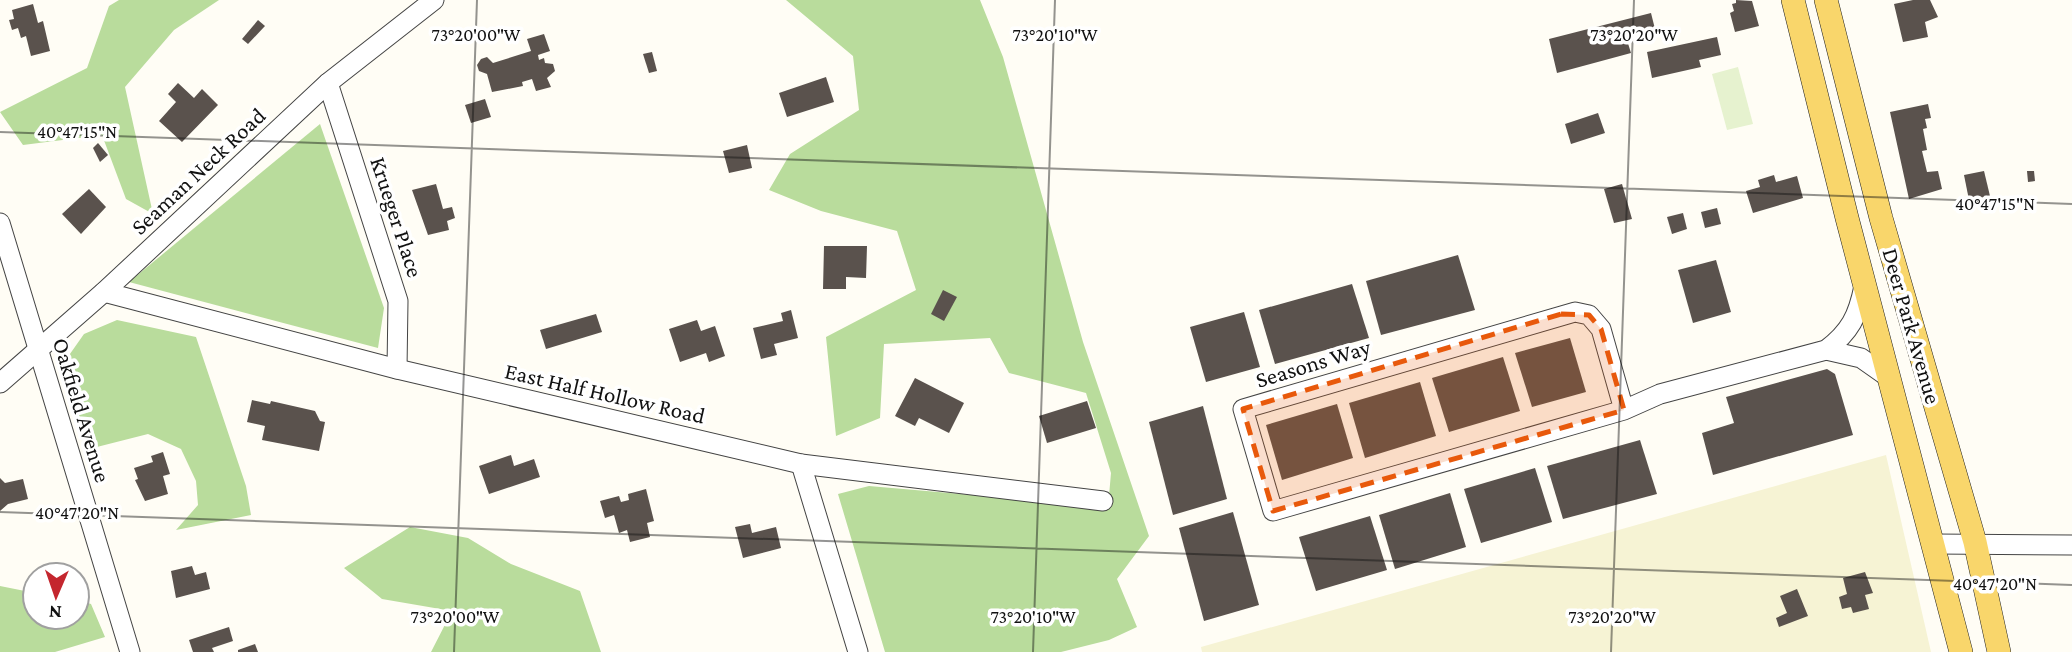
<svg xmlns="http://www.w3.org/2000/svg" width="2072" height="652" font-family="'Crimson Pro',serif">
  <style>
    .farmland { fill: #f6f3d4 }
    .forest { fill: #b9dc9c }
    .pitch { fill: #e6f2cf }
    .building { fill: #5a524d }
    .lines { fill: none; stroke-linecap: round; stroke-linejoin: round }
    .minor-casing { stroke: #444; stroke-width: 21 }
    .major-casing { stroke: #222; stroke-width: 24 }
    .minor { stroke: #fff; stroke-width: 19 }
    .major { stroke: #f9d66b; stroke-width: 23 }
    .marked { fill: #e8590c; fill-opacity: 0.2; stroke: #e8590c; stroke-width: 5; stroke-dasharray: 14 9; stroke-linejoin: round }
    .ticks { fill: none; stroke: #111; stroke-width: 2; stroke-opacity: 0.45 }
    .labels { text-anchor: middle; dominant-baseline: central; stroke-width: 7; stroke-linejoin: round; paint-order: stroke }
    .street-label { font-size: 23px; fill: #111; stroke: #fff }
    .ticks-label { font-size: 18px; text-anchor: middle; fill: #111; stroke: #fff; stroke-width: 7; stroke-linejoin: round; paint-order: stroke }
  </style>
  <rect width="100%" height="100%" fill="#fffdf5"/>
  <polygon class="farmland" points="1886,455 1931,652 1202,652 1201,647"/>
  <g class="forest">
    <polygon points="119,0 219,0 174,30 125,87 153,214 126,199 102,135 23,145 0,112 87,68 109,6"/>
    <polygon points="786,0 980,0 1003,57 1083,342 1149,536 1117,579 1137,627 1109,640 1061,652 885,652 838,494 869,486 1108,507 1111,473 1086,393 1009,373 990,338 884,344 880,418 836,436 826,337 916,290 897,231 821,211 769,190 790,154 859,110 853,56"/>
    <polygon points="320,124 384,308 378,348 129,282"/>
    <polygon points="117,320 196,337 246,486 251,515 176,530 198,505 196,481 181,449 148,434 85,450 65,361 84,334"/>
    <polygon points="410,527 468,538 511,564 580,591 601,652 431,652 452,611 382,599 344,568"/>
    <polygon points="0,586 35,593 35,617 77,617 77,600 91,604 105,637 55,652 0,652"/>
  </g>
  <polygon class="pitch" points="1738,67 1753,124 1727,130 1712,74"/>
  <g class="building">
    <polygon points="1736,0 1752,1 1759,26 1735,32 1730,13 1734,11 1732,4 1736,3"/>
    <polygon points="1913,0 1930,0 1938,17 1925,22 1928,37 1903,42 1894,4"/>
    <polygon points="33,4 38,23 43,21 50,51 31,56 26,36 21,38 18,28 12,30 9,20 14,19 12,10"/>
    <polygon points="1651,13 1655,29 1626,37 1631,53 1557,73 1549,39"/>
    <polygon points="258,20 265,26 248,44 242,39"/>
    <polygon points="544,34 550,51 538,55 539,60 544,58 545,63 553,64 555,71 547,78 551,87 536,91 532,79 522,82 523,86 492,92 487,74 479,71 477,65 481,59 487,57 493,63 531,51 527,39"/>
    <polygon points="1717,37 1721,55 1699,60 1701,67 1652,78 1647,52"/>
    <polygon points="652,52 657,71 649,73 643,54"/>
    <polygon points="826,77 834,102 787,117 779,93"/>
    <polygon points="178,83 194,98 202,89 218,105 182,142 159,121 176,102 168,94"/>
    <polygon points="485,99 491,117 471,123 465,105"/>
    <polygon points="1928,104 1931,118 1925,119 1927,128 1923,129 1927,150 1922,151 1927,172 1938,171 1942,189 1909,199 1890,112"/>
    <polygon points="1598,113 1605,133 1571,144 1565,124"/>
    <polygon points="98,143 108,155 100,162 93,148"/>
    <polygon points="747,145 752,168 729,173 723,151"/>
    <polygon points="1984,171 1990,196 1969,200 1964,175"/>
    <polygon points="2027,171 2034,171 2035,181 2028,182"/>
    <polygon points="1774,175 1776,182 1797,176 1803,198 1753,213 1746,191 1760,187 1758,180"/>
    <polygon points="436,184 443,209 452,207 455,218 447,221 449,230 428,235 412,190"/>
    <polygon points="1622,184 1632,219 1614,223 1604,189"/>
    <polygon points="89,189 106,207 81,234 62,214"/>
    <polygon points="1717,208 1721,224 1705,228 1701,212"/>
    <polygon points="1683,213 1687,229 1672,234 1667,217"/>
    <polygon points="824,246 867,246 866,278 846,277 846,289 823,289"/>
    <polygon points="1458,255 1475,310 1381,335 1366,281"/>
    <polygon points="1716,260 1731,312 1693,323 1678,270"/>
    <polygon points="1352,284 1369,338 1275,364 1259,310"/>
    <polygon points="943,290 957,297 944,321 931,314"/>
    <polygon points="791,310 798,338 774,344 777,355 761,359 753,328 783,321 781,313"/>
    <polygon points="1244,312 1260,367 1206,382 1190,327"/>
    <polygon points="596,314 602,332 546,349 540,330"/>
    <polygon points="697,320 701,331 715,326 725,356 709,362 706,353 680,362 669,329"/>
    <polygon points="1570,338 1586,392 1532,407 1515,353"/>
    <polygon points="1503,357 1520,411 1449,432 1432,378"/>
    <polygon points="1827,369 1835,374 1853,435 1713,475 1702,433 1734,423 1726,397"/>
    <polygon points="915,378 964,403 949,433 919,418 915,426 895,416"/>
    <polygon points="1420,382 1436,436 1365,458 1349,403"/>
    <polygon points="252,400 270,404 271,401 315,411 320,421 325,422 319,451 262,440 265,426 247,422"/>
    <polygon points="1087,401 1096,428 1047,443 1039,416"/>
    <polygon points="1337,404 1353,458 1282,480 1266,425"/>
    <polygon points="1203,406 1227,499 1173,515 1149,422"/>
    <polygon points="1640,440 1657,494 1563,519 1547,466"/>
    <polygon points="163,452 170,474 163,476 168,494 145,501 135,480 138,479 134,468 153,462 151,456"/>
    <polygon points="511,455 514,466 534,459 540,477 489,494 479,466"/>
    <polygon points="1535,468 1552,522 1481,543 1464,489"/>
    <polygon points="0,478 5,483 23,479 28,499 8,504 0,511"/>
    <polygon points="646,489 654,521 647,523 650,537 630,542 627,530 619,533 614,515 605,518 600,501 619,496 621,502 629,500 628,494"/>
    <polygon points="1450,493 1466,547 1395,569 1379,515"/>
    <polygon points="1233,512 1259,605 1204,621 1179,528"/>
    <polygon points="1370,516 1387,570 1316,591 1299,537"/>
    <polygon points="750,524 752,533 776,527 781,548 743,558 735,527"/>
    <polygon points="192,566 195,575 206,572 210,589 176,598 171,571"/>
    <polygon points="1865,572 1873,593 1865,595 1869,609 1853,613 1851,607 1842,609 1839,597 1847,594 1843,578"/>
    <polygon points="1797,589 1808,616 1779,627 1776,618 1787,613 1780,596"/>
    <polygon points="229,627 233,641 212,648 214,652 193,652 189,640"/>
    <polygon points="255,644 258,652 238,652 238,650"/>
  </g>
  <g class="lines">
    <g class="minor-casing">
      <g id="minor">
        <polyline points="328,83 398,301 397,369"/>
        <polyline points="0,223 130,652"/>
        <polyline points="104,292 397,369 801,464 1103,501"/>
        <polyline points="1826,350 1861,358 1888,377"/>
        <polyline points="0,383 104,292 328,83 434,0"/>
        <path d="M 1624,410 L 1601,329 L 1589,315 L 1575,312 L 1243,409 L 1273,511 L 1624,410 L 1660,394 L 1826,350 C 1850,332 1858,316 1864,286"/>
        <polyline points="801,464 858,652"/>
        <polyline points="1934,544 2072,545"/>
      </g>
    </g>
    <g class="major-casing">
      <g id="major">
        <polyline points="1793,0 1847,218 1961,652"/>
        <polyline points="1826,0 1881,218 1975,542 1999,652"/>
      </g>
    </g>
    <use href="#minor" class="minor"/>
    <use href="#major" class="major"/>
  </g>
  <path class="marked" d="M 1561,314 L 1589,315 L 1601,329 L 1624,410 L 1273,511 L 1243,409 Z"/>
  <path class="ticks" d="M 0,132 L 2072,204M 0,512 L 2072,585M 454,652 L 477,0M 1033,652 L 1055,0M 1611,652 L 1634,0"/>
  <g class="labels">
    <g class="street-label">
      <text transform="translate(198 171) rotate(-43)">Seaman Neck Road</text>
      <text transform="translate(397 217) rotate(72)">Krueger Place</text>
      <text transform="translate(1912 326) rotate(74)">Deer Park Avenue</text>
      <text transform="translate(1313 363) rotate(-17)">Seasons Way</text>
      <text transform="translate(605 393) rotate(13)">East Half Hollow Road</text>
      <text transform="translate(82 410) rotate(73)">Oakfield Avenue</text>
    </g>
  </g>
  <g class="ticks-label">
    <text x="476" y="41">73°20'00"W</text>
    <text x="1055" y="41">73°20'10"W</text>
    <text x="1634" y="41">73°20'20"W</text>
    <text x="77" y="138">40°47'15"N</text>
    <text x="1995" y="210">40°47'15"N</text>
    <text x="77" y="519">40°47'20"N</text>
    <text x="1995" y="590">40°47'20"N</text>
    <text x="455" y="623">73°20'00"W</text>
    <text x="1033" y="623">73°20'10"W</text>
    <text x="1612" y="623">73°20'20"W</text>
  </g>
  <g transform="translate(56 596) rotate(182)"><circle r="33" fill="#ffffff" stroke="#a0a0a0" stroke-width="2"/>
  <path d="M0-5L12 26L0 18L-12 26Z" fill="#c4262e"/>
  <text y="-10" font-size="19" font-weight="bold" text-anchor="middle" fill="#111111">N</text>
  </g>
</svg>
